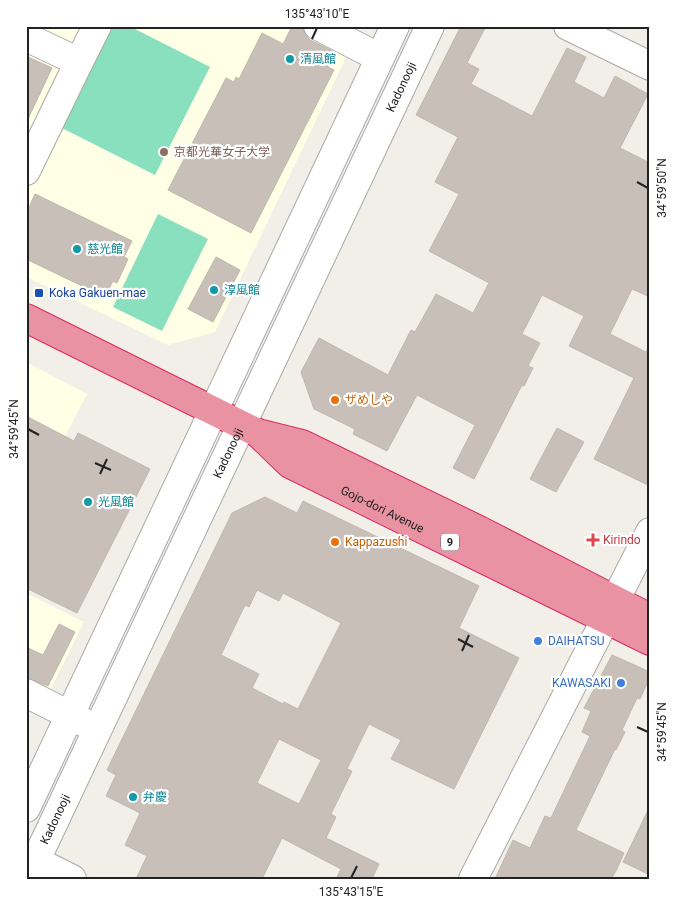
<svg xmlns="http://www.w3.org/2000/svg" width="676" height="905" font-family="Roboto,'Noto Sans JP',sans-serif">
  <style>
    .education { fill: #ffffe5 }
    .pitch { fill: #88e0be }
    .building { fill: #c7bfb8; stroke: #c4b6ab; fill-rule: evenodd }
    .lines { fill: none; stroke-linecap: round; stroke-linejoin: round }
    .minor-casing { stroke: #a9a9a9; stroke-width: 30 }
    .highway-casing { stroke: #dc2a67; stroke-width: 30 }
    .minor { stroke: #fff; stroke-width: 28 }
    .highway { stroke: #e892a2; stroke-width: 28 }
    .ticks { fill: none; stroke: #222; stroke-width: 2 }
    .culture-dot { fill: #0f9aa8; stroke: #fff; stroke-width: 2 }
    .education-dot { fill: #8d6e63; stroke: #fff; stroke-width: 2 }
    .transit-dot { fill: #1a4fb4; stroke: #fff; stroke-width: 2 }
    .food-dot { fill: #e8710a; stroke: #fff; stroke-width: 2 }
    .health-dot { fill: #e0444e; stroke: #fff; stroke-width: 2 }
    .shop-dot { fill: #3f7fe0; stroke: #fff; stroke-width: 2 }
    .labels { text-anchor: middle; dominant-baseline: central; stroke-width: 4.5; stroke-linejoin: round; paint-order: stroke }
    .shield { fill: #fff; stroke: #646464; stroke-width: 1 }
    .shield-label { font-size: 11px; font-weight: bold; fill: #222 }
    .culture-label { font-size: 12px; fill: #0d838f; stroke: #fff; text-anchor: start }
    .street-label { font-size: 12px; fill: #222; stroke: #fff }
    .education-label { font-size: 12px; fill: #785e54; stroke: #fff; text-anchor: start }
    .transit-label { font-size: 12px; fill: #164399; stroke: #fff; text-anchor: start }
    .food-label { font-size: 12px; fill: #c56008; stroke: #fff; text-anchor: start }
    .health-label { font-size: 12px; fill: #be3a42; stroke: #fff; text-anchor: start }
    .shop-label { font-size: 12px; fill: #366cbe; stroke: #fff; text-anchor: start }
    .neatline { fill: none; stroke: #222; stroke-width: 2 }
    .ticks-label { font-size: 12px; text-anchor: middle; fill: #222 }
  </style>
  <rect width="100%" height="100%" fill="#f2efe9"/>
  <g class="education">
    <polygon points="26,26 361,26 215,332 168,345 26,277"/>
    <polygon points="26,362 87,394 26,512"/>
    <polygon points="26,593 84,622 48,695 26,684"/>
  </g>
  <g class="pitch">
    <polygon points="112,26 129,26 210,67 155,175 60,127"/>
    <polygon points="158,214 208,239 162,331 113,307"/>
  </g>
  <g class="building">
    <polygon points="292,26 302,26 305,34 310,40 335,52 328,67 334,70 251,233 168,190 226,78 234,82 236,77 239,79 262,33 283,44"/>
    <polygon points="461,26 486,26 467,63 479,69 471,84 532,116 567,48 586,57 574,82 604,98 615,76 648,94 620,148 650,163 650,297 632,289 610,334 646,352 650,345 650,486 594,459 634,378 569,346 584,316 542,295 522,334 540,343 528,366 533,368 524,386 522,385 474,479 453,468 475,425 417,395 387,451 353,434 355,429 314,409 301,372 319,338 388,375 411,330 415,332 436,294 473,313 489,283 429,251 459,194 435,182 458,137 416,115"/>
    <polygon points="26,56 52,68 26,123"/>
    <polygon points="35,194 132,241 124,257 128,259 117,283 113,281 105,297 26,259 26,214"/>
    <polygon points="216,257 240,270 213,322 188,309"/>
    <polygon points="26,416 74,441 78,433 150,469 77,613 26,588"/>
    <polygon points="557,428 584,442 556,492 530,479"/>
    <path d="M 265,497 L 297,513 L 303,501 L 479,586 L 459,628 L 519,658 L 454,789 L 391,759 L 401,740 L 369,724 L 347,769 L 352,771 L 331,814 L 336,817 L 326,838 L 379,864 L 372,879 L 336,879 L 341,869 L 282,838 L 262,879 L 136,879 L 147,856 L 125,845 L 140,813 L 106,796 L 116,775 L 107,770 L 232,513 ZM 257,590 L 279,601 L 283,593 L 341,623 L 298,709 L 284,702 L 283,704 L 252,688 L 259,674 L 221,655 L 245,605 L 249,607 ZM 279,739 L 321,760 L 299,804 L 257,783 Z"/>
    <polygon points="59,624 75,632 48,686 26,678 26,647 43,655"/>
    <polygon points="612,655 650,672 650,677 640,699 637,698 622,730 625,732 616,750 615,749 576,830 624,853 616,871 611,879 495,879 513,840 530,848 545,816 551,818 590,736 582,732 591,711 584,708"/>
    <polygon points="650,806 650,875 623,862"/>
  </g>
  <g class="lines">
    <g class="minor-casing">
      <g id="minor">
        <polyline points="318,26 380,58"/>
        <polyline points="568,26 650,66"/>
        <polyline points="26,37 79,62 26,171"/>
        <polyline points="79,62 97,26"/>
        <polyline points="26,693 85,723"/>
        <polyline points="26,808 395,26"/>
        <polyline points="26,856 72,879"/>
        <path id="s1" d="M 27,879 L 430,26"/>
        <polyline points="473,879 650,532"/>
      </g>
    </g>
    <g class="highway-casing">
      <g id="highway">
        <polyline points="26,318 258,433 302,444 479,530 650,618"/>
        <path id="s2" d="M 259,434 L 290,464 L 650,641"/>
      </g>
    </g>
    <use href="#minor" class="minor"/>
    <use href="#highway" class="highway"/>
  </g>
  <path class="ticks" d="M 312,39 L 317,28M 637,182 L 648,188M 28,429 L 39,435M 95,463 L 111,470M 100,474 L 107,459M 458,639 L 473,647M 462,651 L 469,635M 637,727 L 648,732M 351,878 L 357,866"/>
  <g class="culture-dot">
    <circle cx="290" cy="59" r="5"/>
    <circle cx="77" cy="249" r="5"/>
    <circle cx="214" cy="290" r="5"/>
    <circle cx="88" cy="502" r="5"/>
    <circle cx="133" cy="797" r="5"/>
  </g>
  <circle class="education-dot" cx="164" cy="152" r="5"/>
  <rect class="transit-dot" x="34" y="288" width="10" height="10" rx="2.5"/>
  <g class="food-dot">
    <circle cx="335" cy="400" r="5"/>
    <circle cx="335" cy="542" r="5"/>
  </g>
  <path class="health-dot" d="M590.5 532.5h5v5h5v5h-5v5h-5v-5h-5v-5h5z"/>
  <g class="shop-dot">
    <circle cx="538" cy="641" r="5"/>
    <circle cx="621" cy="683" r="5"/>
  </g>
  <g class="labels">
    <rect class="shield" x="441" y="533.5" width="18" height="17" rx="4"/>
    <g class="shield-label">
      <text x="450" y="542">9</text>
    </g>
    <g class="culture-label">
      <text x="300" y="59">清風館</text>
      <text x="87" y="249">慈光館</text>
      <text x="224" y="290">淳風館</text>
      <text x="98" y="502">光風館</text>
      <text x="143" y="797">弁慶</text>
    </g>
    <g class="street-label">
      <text stroke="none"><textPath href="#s1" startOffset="876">Kadonooji</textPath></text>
      <text stroke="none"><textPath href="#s1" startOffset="471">Kadonooji</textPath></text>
      <text stroke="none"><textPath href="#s2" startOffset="146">Gojo-dori Avenue</textPath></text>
      <text stroke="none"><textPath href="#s1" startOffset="66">Kadonooji</textPath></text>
    </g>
    <g class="education-label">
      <text x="174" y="152">京都光華女子大学</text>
    </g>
    <g class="transit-label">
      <text x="49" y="293">Koka Gakuen-mae</text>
    </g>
    <g class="food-label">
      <text x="345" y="400">ザめしや</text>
      <text x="345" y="542">Kappazushi</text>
    </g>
    <g class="health-label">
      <text x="603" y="540">Kirindo</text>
    </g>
    <g class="shop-label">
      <text x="548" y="641">DAIHATSU</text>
      <text x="611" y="683" text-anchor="end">KAWASAKI</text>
    </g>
  </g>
  <rect width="676" height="905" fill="none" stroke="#ffffff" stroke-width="55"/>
  <rect x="28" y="28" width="620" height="850" class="neatline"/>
  <g class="ticks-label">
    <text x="317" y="18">135°43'10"E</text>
    <text transform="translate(662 188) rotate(-90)" y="4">34°59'50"N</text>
    <text transform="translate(14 429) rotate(-90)" y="4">34°59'45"N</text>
    <text transform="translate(662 732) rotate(-90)" y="4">34°59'45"N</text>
    <text x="351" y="896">135°43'15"E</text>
  </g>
</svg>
